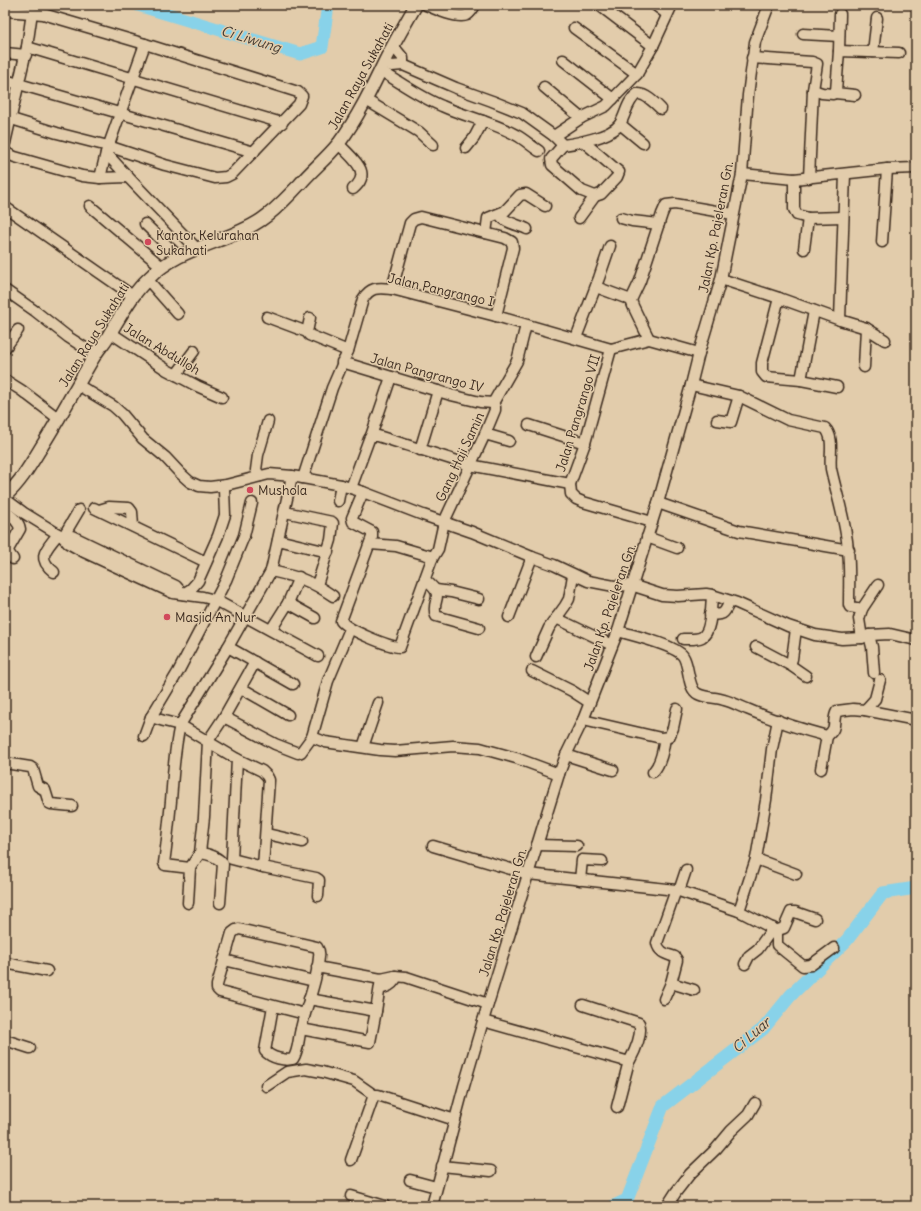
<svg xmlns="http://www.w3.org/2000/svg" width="921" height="1211" font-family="Delius,sans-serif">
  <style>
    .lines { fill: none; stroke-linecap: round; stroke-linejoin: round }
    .river { stroke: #88d2e9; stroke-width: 13 }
    .minor-casing { stroke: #3b2a1e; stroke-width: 13 }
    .major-casing { stroke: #3b2a1e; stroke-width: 15 }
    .minor { stroke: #e2ccab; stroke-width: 10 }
    .major { stroke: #e2ccab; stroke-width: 12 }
    .poi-dot { fill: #d1495b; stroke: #e2ccab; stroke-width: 1.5 }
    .labels { text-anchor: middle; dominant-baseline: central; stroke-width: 3; stroke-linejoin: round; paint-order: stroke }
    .street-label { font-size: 13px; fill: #3b2a1e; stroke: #e2ccab }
    .poi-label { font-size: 13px; fill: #3b2a1e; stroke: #e2ccab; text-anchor: start }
    .water-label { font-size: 14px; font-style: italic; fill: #433b32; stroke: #e2ccab }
  </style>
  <rect width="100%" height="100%" fill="#e2ccab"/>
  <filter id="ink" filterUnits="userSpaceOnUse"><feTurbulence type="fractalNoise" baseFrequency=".025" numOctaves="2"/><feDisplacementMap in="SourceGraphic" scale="8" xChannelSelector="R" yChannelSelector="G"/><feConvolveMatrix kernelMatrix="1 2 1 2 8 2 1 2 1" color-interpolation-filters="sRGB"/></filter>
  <g filter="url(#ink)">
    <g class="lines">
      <g class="river">
        <polyline points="138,5 300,54 322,47 328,5"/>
        <polyline points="614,1206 627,1200 663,1106 763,1029 791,995 847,940 883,893 916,888"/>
      </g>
      <g class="minor-casing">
        <g id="minor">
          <path d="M 426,5 C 435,9 457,19 467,15 C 470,13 473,9 475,5"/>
          <polyline points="599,5 653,46"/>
          <polyline points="655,5 667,14"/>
          <polyline points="5,11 43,14 145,44 298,92 302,96 299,104 232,174 226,177 215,178 165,165 108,146 57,133 5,117"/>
          <polyline points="574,28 637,74"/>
          <polyline points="803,34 839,36"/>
          <polyline points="145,44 106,153 128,177 196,248"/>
          <polyline points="27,47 282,123"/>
          <polyline points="839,51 840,14"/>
          <polyline points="873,52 877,18"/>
          <polyline points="5,53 26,55"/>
          <polyline points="752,58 812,62 817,64 813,90 809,178"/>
          <polyline points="563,60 613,99"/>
          <polyline points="384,63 392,66 403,65 403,58 393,46"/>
          <path d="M 403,65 L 456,88 L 492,101 L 522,113 L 554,136 L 563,145 C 577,143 611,137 620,124 C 626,114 627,101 637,94 C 645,93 655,103 661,109"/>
          <path d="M 381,71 C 401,83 420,97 442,106 C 466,117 493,122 516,135 C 524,139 531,146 539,151"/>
          <polyline points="5,80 254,152"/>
          <polyline points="544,87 581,118"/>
          <polyline points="813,90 822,93 833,94 836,91 839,51 899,53"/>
          <polyline points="835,93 855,95"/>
          <polyline points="366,100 419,132 433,145"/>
          <polyline points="620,124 643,143"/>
          <polyline points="554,136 581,118 606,106 637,74 653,46 672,5"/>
          <polyline points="5,143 27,47 32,12"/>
          <path d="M 339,144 C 351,158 374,172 353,189"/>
          <polyline points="563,145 551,159 552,165 582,191 595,196"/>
          <polyline points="466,148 474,138 483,121"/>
          <polyline points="5,151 8,154 15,157 82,176 100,178 128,177"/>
          <polyline points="742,174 794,179 887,169 916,168"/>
          <polyline points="845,174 840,320 866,328 885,340"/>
          <polyline points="100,178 106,153"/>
          <polyline points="794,179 794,209 797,215 808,218 843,217"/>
          <polyline points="90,206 162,267"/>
          <polyline points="5,207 133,296"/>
          <path d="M 500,214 C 502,222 519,225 527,229"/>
          <polyline points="579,218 595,196 601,194 617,177 619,172 584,142"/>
          <polyline points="621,218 632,221 659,224"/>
          <polyline points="145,224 178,256"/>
          <polyline points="486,233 488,218 505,211 520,195 526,194 545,206"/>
          <polyline points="882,242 887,169"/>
          <polyline points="804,249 808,218"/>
          <polyline points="147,279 178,314"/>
          <polyline points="721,279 779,298 840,320"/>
          <polyline points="596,287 631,300"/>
          <polyline points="392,289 410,223 414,219 421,217 505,238 512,242 513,248 496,316"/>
          <polyline points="5,290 35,311 68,337 96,355"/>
          <polyline points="779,298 762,363 762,372 766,377 801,380 837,387"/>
          <polyline points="267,317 307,332"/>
          <polyline points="310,318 307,332 309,335 348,351"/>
          <polyline points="111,333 167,370 197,386 222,397"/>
          <polyline points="576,338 599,278 610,246"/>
          <polyline points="649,339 633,306 631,300 640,281 662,214 666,205 675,204 733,214"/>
          <polyline points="5,348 18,330"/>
          <polyline points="611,349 585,443 570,484 571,494 576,499 583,502 652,522"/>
          <polyline points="342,362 451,395 480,402 493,403"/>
          <polyline points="864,367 866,328"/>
          <polyline points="176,375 194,351"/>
          <polyline points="5,380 21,390 59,419"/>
          <polyline points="801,380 814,311"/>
          <polyline points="78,385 113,406 122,414 143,439 165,457 180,473 190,482 199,486 210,487 226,485 269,474 292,476 341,485 363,492 423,515 472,532 532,557 554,565 588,581 614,586 631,585 662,595 678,596 706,594 712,595 737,603 788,626 815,635 829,637 842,639 862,638 869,635 890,634 916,640"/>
          <path d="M 691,385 L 739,396 L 788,420 L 825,428 C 835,438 829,456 831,469 C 837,496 846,522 848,550 C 850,568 849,587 849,605 L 850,607 L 862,609 L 859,619 L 862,638"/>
          <polyline points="493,403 517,361 526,325"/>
          <polyline points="717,420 731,422 739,396"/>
          <polyline points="529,425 585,443"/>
          <polyline points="485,434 509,441"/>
          <polyline points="371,436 378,436 470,465 570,484"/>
          <polyline points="420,450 438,391"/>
          <polyline points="260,476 256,470 258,455 268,421"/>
          <path d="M 303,478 L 332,388 L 348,351 L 363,299 C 371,286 379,288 392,289 L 496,316 L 611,349 L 649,339 L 699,353"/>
          <polyline points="351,488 369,439 371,436 391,377"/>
          <path d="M 363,492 L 352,518 L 353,522 L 372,532 L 372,537 L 341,621 C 348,630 389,647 400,647 L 432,559 L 438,549 L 444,522 L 485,434 L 495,410 L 495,407 L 493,403"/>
          <polyline points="5,499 24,513 63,537 68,543 84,552 173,593 203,597 215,600 318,656"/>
          <polyline points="338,501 341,485"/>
          <polyline points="658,503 739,531 849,550"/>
          <polyline points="94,508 206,562"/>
          <polyline points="99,510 109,507 129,508 132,512 133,526"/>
          <path d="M 5,511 C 11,516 19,521 20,529 L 9,548 L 8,552 L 13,559"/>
          <polyline points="285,512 332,522 333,523 331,540 317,585"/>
          <polyline points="63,537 72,536 176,586 183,594"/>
          <polyline points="63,537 79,510"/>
          <polyline points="647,537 677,548"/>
          <polyline points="278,540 328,552"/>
          <polyline points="370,544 396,546 430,556 432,559"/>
          <path d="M 271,571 C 298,577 310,580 333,596"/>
          <path d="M 54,572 C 35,557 47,549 58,534"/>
          <path d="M 425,580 C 448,598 430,598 436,616 L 479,628"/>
          <polyline points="436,590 451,592 479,599"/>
          <polyline points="183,594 191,589 198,581 218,536 225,515 224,489"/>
          <polyline points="288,603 315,618"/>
          <polyline points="862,609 878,585"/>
          <path d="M 710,614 C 725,616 724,613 730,601"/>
          <polyline points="509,617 532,557"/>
          <polyline points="556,618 612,645"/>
          <polyline points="271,630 288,603 299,577"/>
          <path d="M 618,631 C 632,635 675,645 683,656 C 690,666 687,689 698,694 C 705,698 716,697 724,700 C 732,702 739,706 747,709 C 773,720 800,729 827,736 C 839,727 831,721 837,711 L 853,709 L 865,710 L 875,699 L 880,680"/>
          <polyline points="869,635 872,647 874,673"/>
          <path d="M 683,639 C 688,639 696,640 702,637 C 712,631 711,606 712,595"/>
          <polyline points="228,647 293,684"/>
          <polyline points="756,647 790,665 792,659 796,629"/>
          <polyline points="536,657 549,628 565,606 569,599 573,575"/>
          <polyline points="790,665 806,676"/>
          <polyline points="532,671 572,691 589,702"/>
          <polyline points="241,688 288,715"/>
          <polyline points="865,710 916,720"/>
          <polyline points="151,717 164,721 180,725 237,759 262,771 267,776 269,780 263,867"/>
          <polyline points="224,717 275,744 298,753 301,752 312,737 328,681 350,629"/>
          <polyline points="583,720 661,738 669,737 673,728 677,709"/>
          <polyline points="144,736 151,717 178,672 226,580 244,536 252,503"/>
          <polyline points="312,737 325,742 380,750 395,751 453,746 480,748 516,758 559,774"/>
          <polyline points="363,747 378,703"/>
          <polyline points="566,755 613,770"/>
          <polyline points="237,759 232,859 263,867 316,878 319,880 318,896"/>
          <polyline points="5,763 30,767 33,769 38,786 45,790 49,803 51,804 72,806"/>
          <polyline points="821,769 827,736"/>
          <path d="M 653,772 C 661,763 663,750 665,738"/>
          <polyline points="267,834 302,842"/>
          <polyline points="537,845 577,846"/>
          <polyline points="433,846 528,874 676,890 739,911 770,927 777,934 777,945 803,966 811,965 834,948"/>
          <path d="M 200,853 C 209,854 218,857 223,864 L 220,903"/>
          <polyline points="756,859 796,874"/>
          <polyline points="190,868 200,853 204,817 208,741 224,717 255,662"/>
          <polyline points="580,880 582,860 602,861"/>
          <polyline points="679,891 686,870"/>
          <path d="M 188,903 L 190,868 L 165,865 L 164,863 C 167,842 169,822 171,801 C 173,775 174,750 180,725 L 228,647 L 271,571 L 292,476"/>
          <polyline points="739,911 756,859 766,800 772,749 778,720"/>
          <polyline points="775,931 784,928 791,912 795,912 815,919"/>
          <polyline points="224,960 314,981"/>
          <polyline points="5,963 47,971"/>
          <polyline points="745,964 749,956 758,949 773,928"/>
          <polyline points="317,967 381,979 395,976 406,977 488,1004"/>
          <polyline points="671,983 694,990"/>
          <path d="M 380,989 C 386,987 391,986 395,980 L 395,976"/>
          <polyline points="309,999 376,1011 381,979"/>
          <path d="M 664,999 L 671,983 L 677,960 L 675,957 C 667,954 659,953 657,943 L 676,890"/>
          <path d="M 273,1006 L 265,1051 C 271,1058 285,1061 293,1059 C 299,1050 298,1039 301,1029 C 306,1005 318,980 319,956 C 320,952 319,950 317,947 L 239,929 L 236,930 L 232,933 L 217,985 L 217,989 L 220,992 L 305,1014"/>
          <path d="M 483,1021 L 626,1061 L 630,1060 C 635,1051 643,1033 639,1023 L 583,1005"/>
          <polyline points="301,1029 370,1042 376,1011"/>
          <polyline points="5,1040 30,1048"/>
          <polyline points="266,1086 287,1072 306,1069 322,1072 354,1081 374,1095"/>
          <polyline points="617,1107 629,1061"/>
          <polyline points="351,1160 374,1095 378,1095 455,1120"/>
          <polyline points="442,1166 491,1171"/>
          <polyline points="410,1180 436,1187"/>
          <polyline points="351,1196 385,1206"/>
          <polyline points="432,1206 464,1086 488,1004 559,774 566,755 583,720 618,631 658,503 691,385 699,353 721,279 742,174 748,95 755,42 769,5"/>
          <polyline points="667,1206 676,1192 690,1174 716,1149 731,1131 748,1115 755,1103"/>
        </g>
      </g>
      <g class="major-casing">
        <path id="major" d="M 5,496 C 21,482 31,464 42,446 C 61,416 77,385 95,355 C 100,347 106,341 110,333 C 122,314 132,294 148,279 C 180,246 225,244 261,220 C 276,210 287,197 300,184 C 312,170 327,158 339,143 C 357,119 371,90 384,63 C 394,43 405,24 416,5"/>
      </g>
      <use href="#minor" class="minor"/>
      <use href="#major" class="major"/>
    </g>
  </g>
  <g class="poi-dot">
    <circle cx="148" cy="242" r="4"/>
    <circle cx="250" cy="490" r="4"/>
    <circle cx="167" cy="617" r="4"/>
  </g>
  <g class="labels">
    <g class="street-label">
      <text transform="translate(361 76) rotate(-61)">Jalan Raya Sukahati</text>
      <text transform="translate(716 227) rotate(-79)">Jalan Kp. Pajeleran Gn.</text>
      <text transform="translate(441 290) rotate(13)">Jalan Pangrango I</text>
      <text transform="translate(94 335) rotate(-58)">Jalan Raya Sukahati</text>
      <text transform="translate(162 349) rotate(31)">Jalan Abdulloh</text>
      <text transform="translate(427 373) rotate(15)">Jalan Pangrango IV</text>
      <text transform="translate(578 413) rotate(-73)">Jalan Pangrango VII</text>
      <text transform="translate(460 457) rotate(-65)">Gang Haji Samin</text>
      <text transform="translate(610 607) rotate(-71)">Jalan Kp. Pajeleran Gn.</text>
      <text transform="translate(503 912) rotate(-73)">Jalan Kp. Pajeleran Gn.</text>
    </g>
    <g class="poi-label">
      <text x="156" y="235">Kantor Kelurahan<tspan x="156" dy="15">Sukahati</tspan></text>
      <text x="258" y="490">Mushola</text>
      <text x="175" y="617">Masjid An Nur</text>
    </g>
    <g class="water-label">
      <text transform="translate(251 39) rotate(17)">Ci Liwung</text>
      <text transform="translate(751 1035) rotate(-41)">Ci Luar</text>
    </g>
  </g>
  <rect width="921" height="1211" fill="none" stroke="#e2ccab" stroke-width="20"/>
  <rect x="10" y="10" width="901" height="1191" fill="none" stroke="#3b2a1e" stroke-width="1.5" filter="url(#ink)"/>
</svg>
